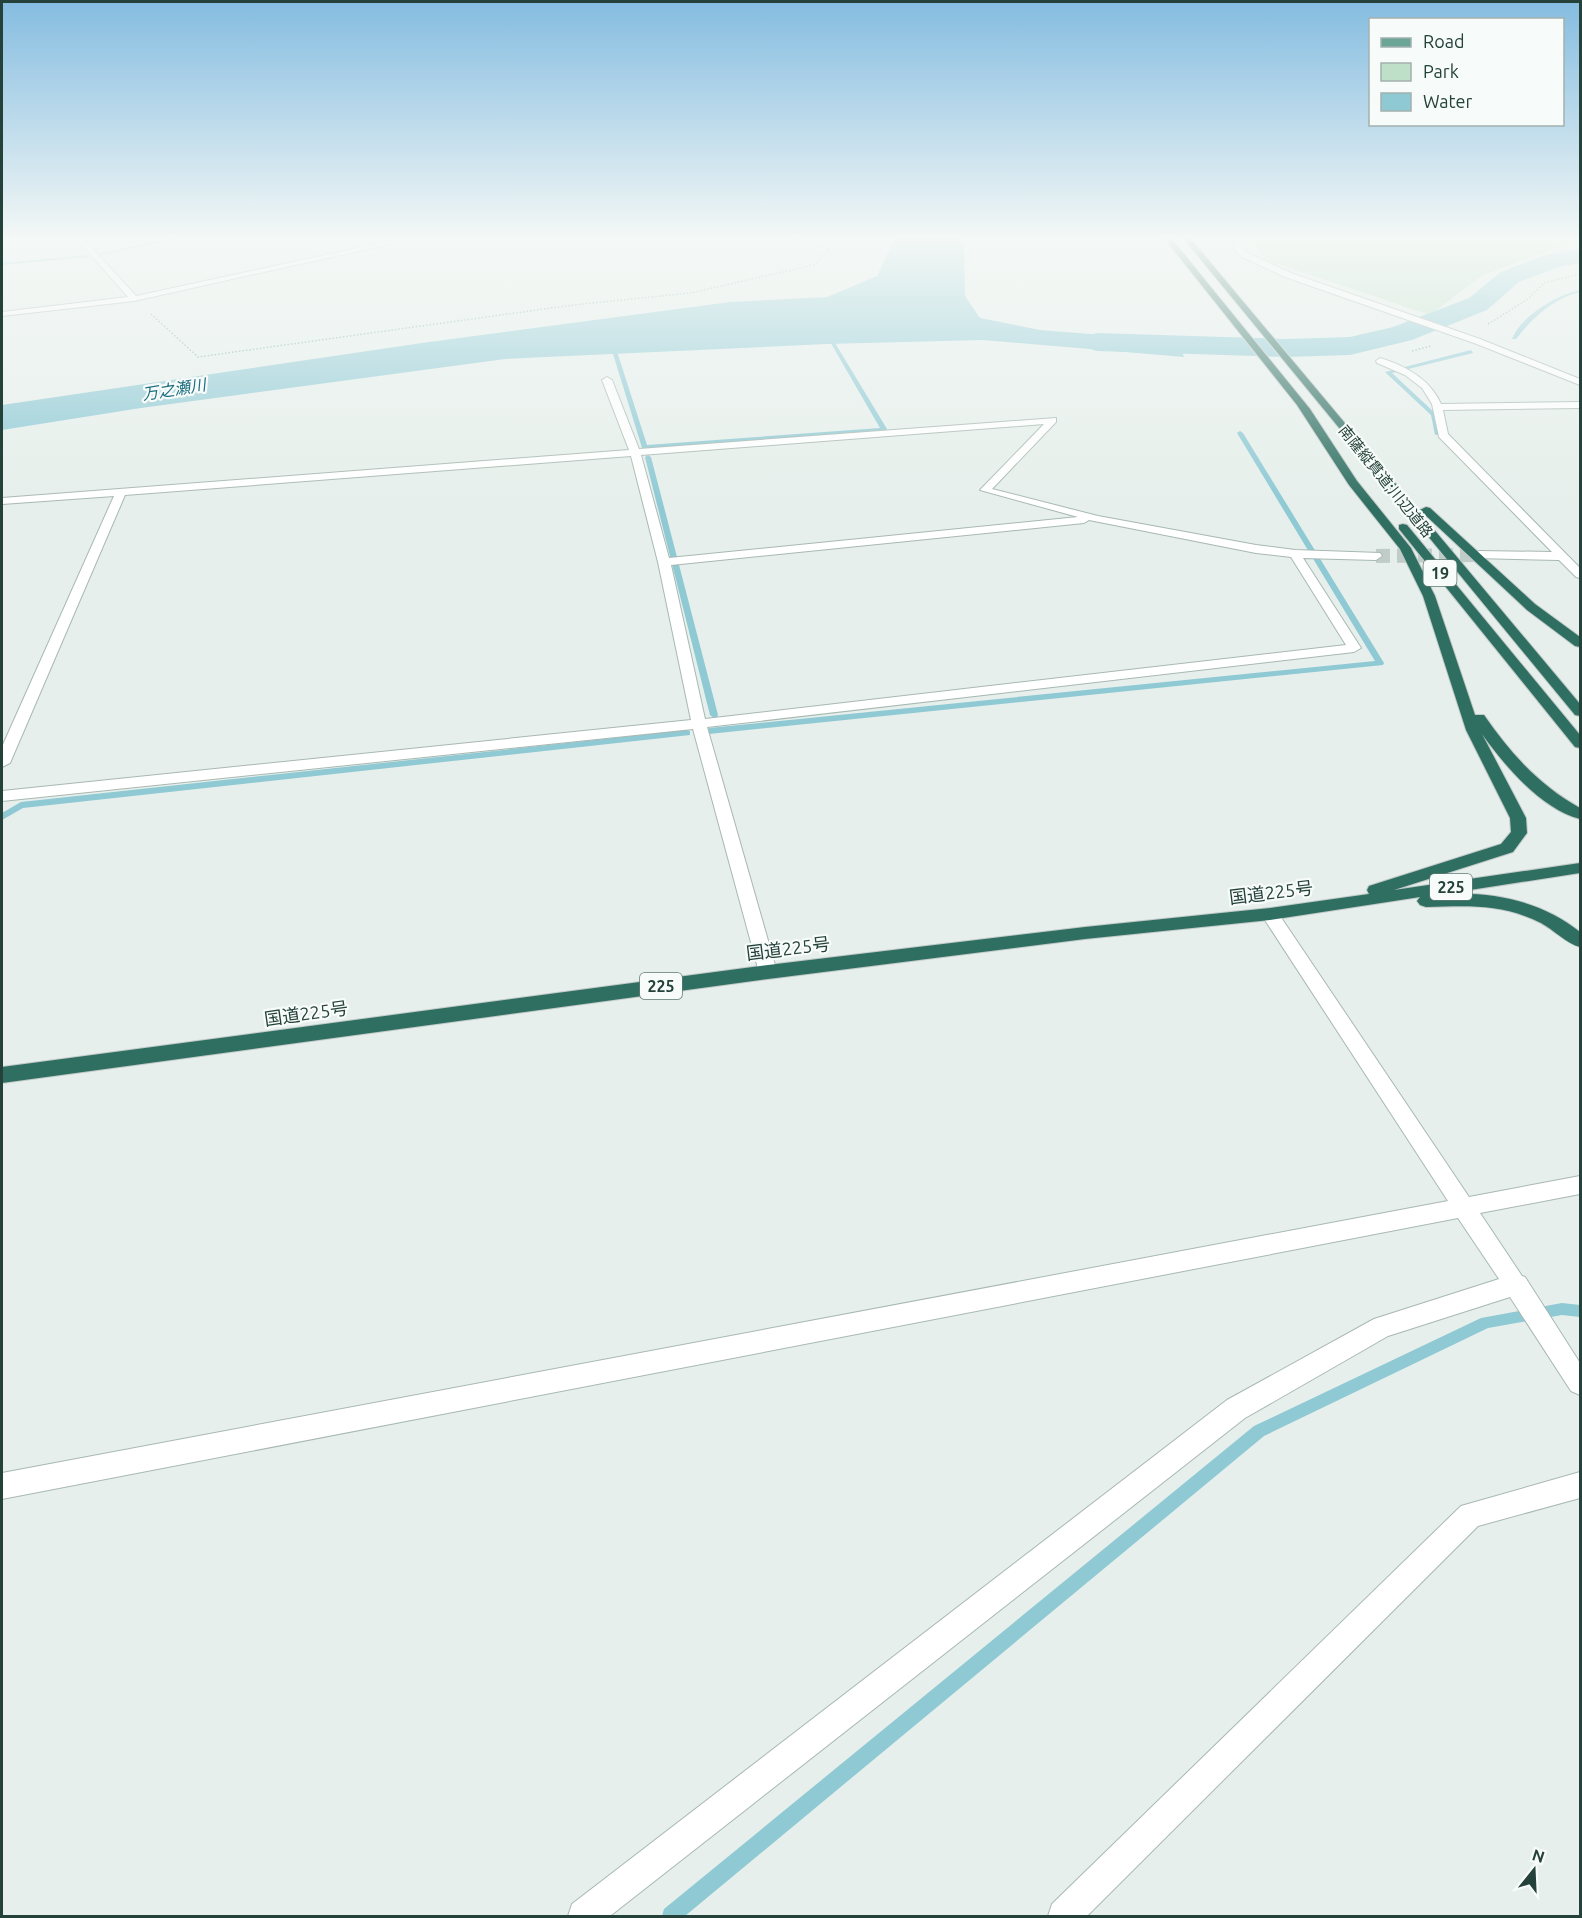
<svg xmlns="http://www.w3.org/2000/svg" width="1582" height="1918" font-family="Ubuntu,'Noto Sans JP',sans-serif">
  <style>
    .green { fill: #bfe0c8 }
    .water { fill: #8ec9d4 }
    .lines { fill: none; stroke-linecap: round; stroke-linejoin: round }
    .stream { fill: #8ec9d4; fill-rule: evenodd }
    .river { fill: #8ec9d4; fill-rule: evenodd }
    .minor-tunnel { stroke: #bfccc8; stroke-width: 14; stroke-dasharray: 14 7; stroke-linecap: butt }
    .minor-casing { stroke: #a8b8b2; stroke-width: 2 }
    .major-casing { stroke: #c2cac8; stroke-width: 2 }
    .highway-casing { stroke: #c2cac8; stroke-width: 2 }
    .path { stroke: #86b3a5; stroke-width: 1.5; stroke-dasharray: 1.5 2; stroke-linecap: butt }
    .minor { fill: #fff; fill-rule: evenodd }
    .major { fill: #6aa596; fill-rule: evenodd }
    .highway { fill: #2f6f62; fill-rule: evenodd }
    .labels { text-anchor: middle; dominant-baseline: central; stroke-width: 4.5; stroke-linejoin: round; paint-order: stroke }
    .far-street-label { font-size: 15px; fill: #24423a; stroke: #f7fbf9 }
    .far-water-label { font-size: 16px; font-style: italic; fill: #1c6f80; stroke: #f7fbf9 }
    .shield { fill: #f7fbf9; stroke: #637a73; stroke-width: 1.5 }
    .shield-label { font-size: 16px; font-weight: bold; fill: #24423a }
    .street-label { font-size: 18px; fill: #24423a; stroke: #f7fbf9 }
  </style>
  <rect width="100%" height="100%" fill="#e6efeb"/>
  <polygon class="green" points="1249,238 1580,238 1580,243 1569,243 1483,275 1430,315 1266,260"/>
  <polygon class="water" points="895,238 960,238 964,246 965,296 980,318 1040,330 1178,341 1184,357 982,340 826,344 505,359 141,408 2,430 2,405 422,343 730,302 827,297 877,276"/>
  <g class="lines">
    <g class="stream">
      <polygon points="174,238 181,238 99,255 97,254"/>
      <polygon points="87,255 89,257 2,265 2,263"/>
      <path d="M 1580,290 L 1580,292 C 1553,299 1533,317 1516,339 L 1512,339 C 1521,316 1556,295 1580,290 Z"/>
      <polygon points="827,332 829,333 887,429 886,430 648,449 649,451 646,453 643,451 609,341 614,342 647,445 880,428 825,333"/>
      <polygon points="1471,350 1473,353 1392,373 1436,414 1440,434 1435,435 1431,415 1385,372"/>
      <polygon points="1240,431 1243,433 1384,663 1383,665 709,734 705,731 709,728 1375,661 1237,433"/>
      <polygon points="648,455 651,457 718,715 717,717 714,718 710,715 645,457"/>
      <polygon points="687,730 690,731 690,735 23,808 2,820 2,813 21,802"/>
      <polygon points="1562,1303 1580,1305 1580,1317 1562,1315 1488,1328 1264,1436 685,1916 662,1916 664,1909 1254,1426 1481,1318"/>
    </g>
    <polygon class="river" points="1580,249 1580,263 1559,267 1519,282 1487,310 1412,340 1350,355 1286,357 1097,351 1087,348 1083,342 1087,336 1097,333 1286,339 1350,337 1393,327 1469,298 1501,272 1545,255"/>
    <polyline class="minor-tunnel" points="1376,556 1479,555"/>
    <g class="minor-casing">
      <g id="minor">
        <polygon points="76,238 83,238 136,296 404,238 417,238 134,301 2,316 2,312 128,297"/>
        <polygon points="1233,238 1240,238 1240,245 1246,252 1291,273 1480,339 1580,379 1580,385 1474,343 1285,277 1240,256 1232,245"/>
        <path d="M 1380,358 C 1406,366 1430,379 1441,404 L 1580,402 L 1580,408 L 1443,410 L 1448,434 L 1580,568 L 1580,578 L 1576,577 L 1559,560 L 1475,558 L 1473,555 L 1479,551 L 1552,552 L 1439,437 L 1432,404 L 1422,388 L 1405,375 L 1377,363 L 1376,361 Z"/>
        <path d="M 607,377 L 612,380 L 639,449 L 1056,418 L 1056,422 L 992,489 L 1098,516 L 1256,545 L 1295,550 L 1380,553 L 1382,556 L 1376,560 L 1303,558 L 1361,648 L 1354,652 L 707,727 L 777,972 L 774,977 L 768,979 L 762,977 L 759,972 L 693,729 L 2,801 L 2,791 L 691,720 L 658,562 L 631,456 L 125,495 L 10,763 L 2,767 L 2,747 L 114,496 L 2,504 L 2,498 L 629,450 L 602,380 ZM 1044,424 L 980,490 L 1078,517 L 669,558 L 641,455 ZM 1089,520 L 1256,553 L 1291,557 L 1346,645 L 705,719 L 671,565 L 1084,523 Z"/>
        <polygon points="1270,908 1276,910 1469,1197 1580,1176 1580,1194 1480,1213 1522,1276 1525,1277 1580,1363 1580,1395 1571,1391 1510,1297 1388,1336 1245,1418 610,1916 568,1916 572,1904 1227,1400 1374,1319 1499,1279 1458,1218 2,1499 2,1473 1448,1201 1261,914 1264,910"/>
        <polygon points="1580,1472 1580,1498 1478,1526 1087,1916 1048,1916 1052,1904 1461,1506"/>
      </g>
    </g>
    <g class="major-casing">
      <polygon id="major" points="2,238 9,238 2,241"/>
    </g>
    <g class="highway-casing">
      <g id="highway">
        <path d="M 1164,238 L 1171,238 L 1310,409 L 1357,481 L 1411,548 L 1435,596 L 1475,715 L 1484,715 C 1511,754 1539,785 1580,808 L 1580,819 C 1541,809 1504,765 1482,734 L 1526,818 L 1527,833 L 1513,852 L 1394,890 L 1580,863 L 1580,873 L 1438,895 C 1487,890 1541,900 1580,932 L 1580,947 C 1567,944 1554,930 1541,923 C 1501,903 1468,906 1426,907 L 1420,905 L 1417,901 L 1420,897 L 1270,920 L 1085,939 L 768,979 L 2,1083 L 2,1067 L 768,965 L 1085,927 L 1270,908 L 1369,894 L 1367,890 L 1369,886 L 1501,844 L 1511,832 L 1510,818 L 1466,730 L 1423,596 L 1400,549 L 1349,485 L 1297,405 Z"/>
        <polygon points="1183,238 1190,238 1580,704 1580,716 1575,715"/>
        <polygon points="1426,507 1430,508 1535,604 1580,637 1580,647 1575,646 1527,610 1422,512 1420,510"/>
        <polygon points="1403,524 1407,525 1580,735 1580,748 1575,747 1399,529 1399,525"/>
      </g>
    </g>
    <g class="path">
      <polyline points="151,314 198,357 573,305 690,293 814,265 830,249 792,238"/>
      <polyline points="1488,324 1528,299 1544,283 1580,274"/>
      <polyline points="1412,351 1431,346"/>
    </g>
    <use href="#minor" class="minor"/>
    <use href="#major" class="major"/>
    <use href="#highway" class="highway"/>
  </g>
  <linearGradient id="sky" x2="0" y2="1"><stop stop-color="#84bce0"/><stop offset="0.47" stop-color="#f4f8f6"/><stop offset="1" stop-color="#f4f8f6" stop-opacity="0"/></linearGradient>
  <rect width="1582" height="506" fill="url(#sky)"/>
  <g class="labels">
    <g class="far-street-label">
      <text transform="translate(1386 481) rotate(51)">南薩縦貫道;川辺道路</text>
    </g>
    <g class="far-water-label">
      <text transform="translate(174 389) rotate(-9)">万之瀬川</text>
    </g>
    <g class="shield">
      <rect x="1423.5" y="560" width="33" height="26" rx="4.5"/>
      <rect x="1430" y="874" width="42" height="26" rx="4.5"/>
      <rect x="640" y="973" width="42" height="26" rx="4.5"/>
    </g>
    <g class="shield-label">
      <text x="1440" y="573">19</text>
      <text x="1451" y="887">225</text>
      <text x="661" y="986">225</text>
    </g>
    <g class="street-label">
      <text transform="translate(1271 892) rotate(-7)">国道225号</text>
      <text transform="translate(788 948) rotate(-7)">国道225号</text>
      <text transform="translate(306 1013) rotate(-8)">国道225号</text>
    </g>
  </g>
  <rect width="1582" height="1918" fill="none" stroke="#24423a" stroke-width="6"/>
  <rect x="1369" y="18" width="195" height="108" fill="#f7fbf9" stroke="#a3b1ad" stroke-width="1.5"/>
  <rect x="1381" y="38" width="30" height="9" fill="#6aa596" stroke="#a3b1ad" stroke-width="1.5"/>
  <text x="1423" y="48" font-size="18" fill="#24423a">Road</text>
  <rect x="1381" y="63" width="30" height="18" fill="#bfe0c8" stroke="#a3b1ad" stroke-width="1.5"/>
  <text x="1423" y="78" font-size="18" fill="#24423a">Park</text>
  <rect x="1381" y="93" width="30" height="18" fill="#8ec9d4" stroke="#a3b1ad" stroke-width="1.5"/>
  <text x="1423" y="108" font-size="18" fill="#24423a">Water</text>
  <g transform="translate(1534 1870) rotate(18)" stroke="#f7fbf9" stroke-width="4.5" paint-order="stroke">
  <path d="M0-4.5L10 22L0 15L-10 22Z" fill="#24423a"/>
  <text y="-9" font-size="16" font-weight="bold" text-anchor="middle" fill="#24423a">N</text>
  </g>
</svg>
